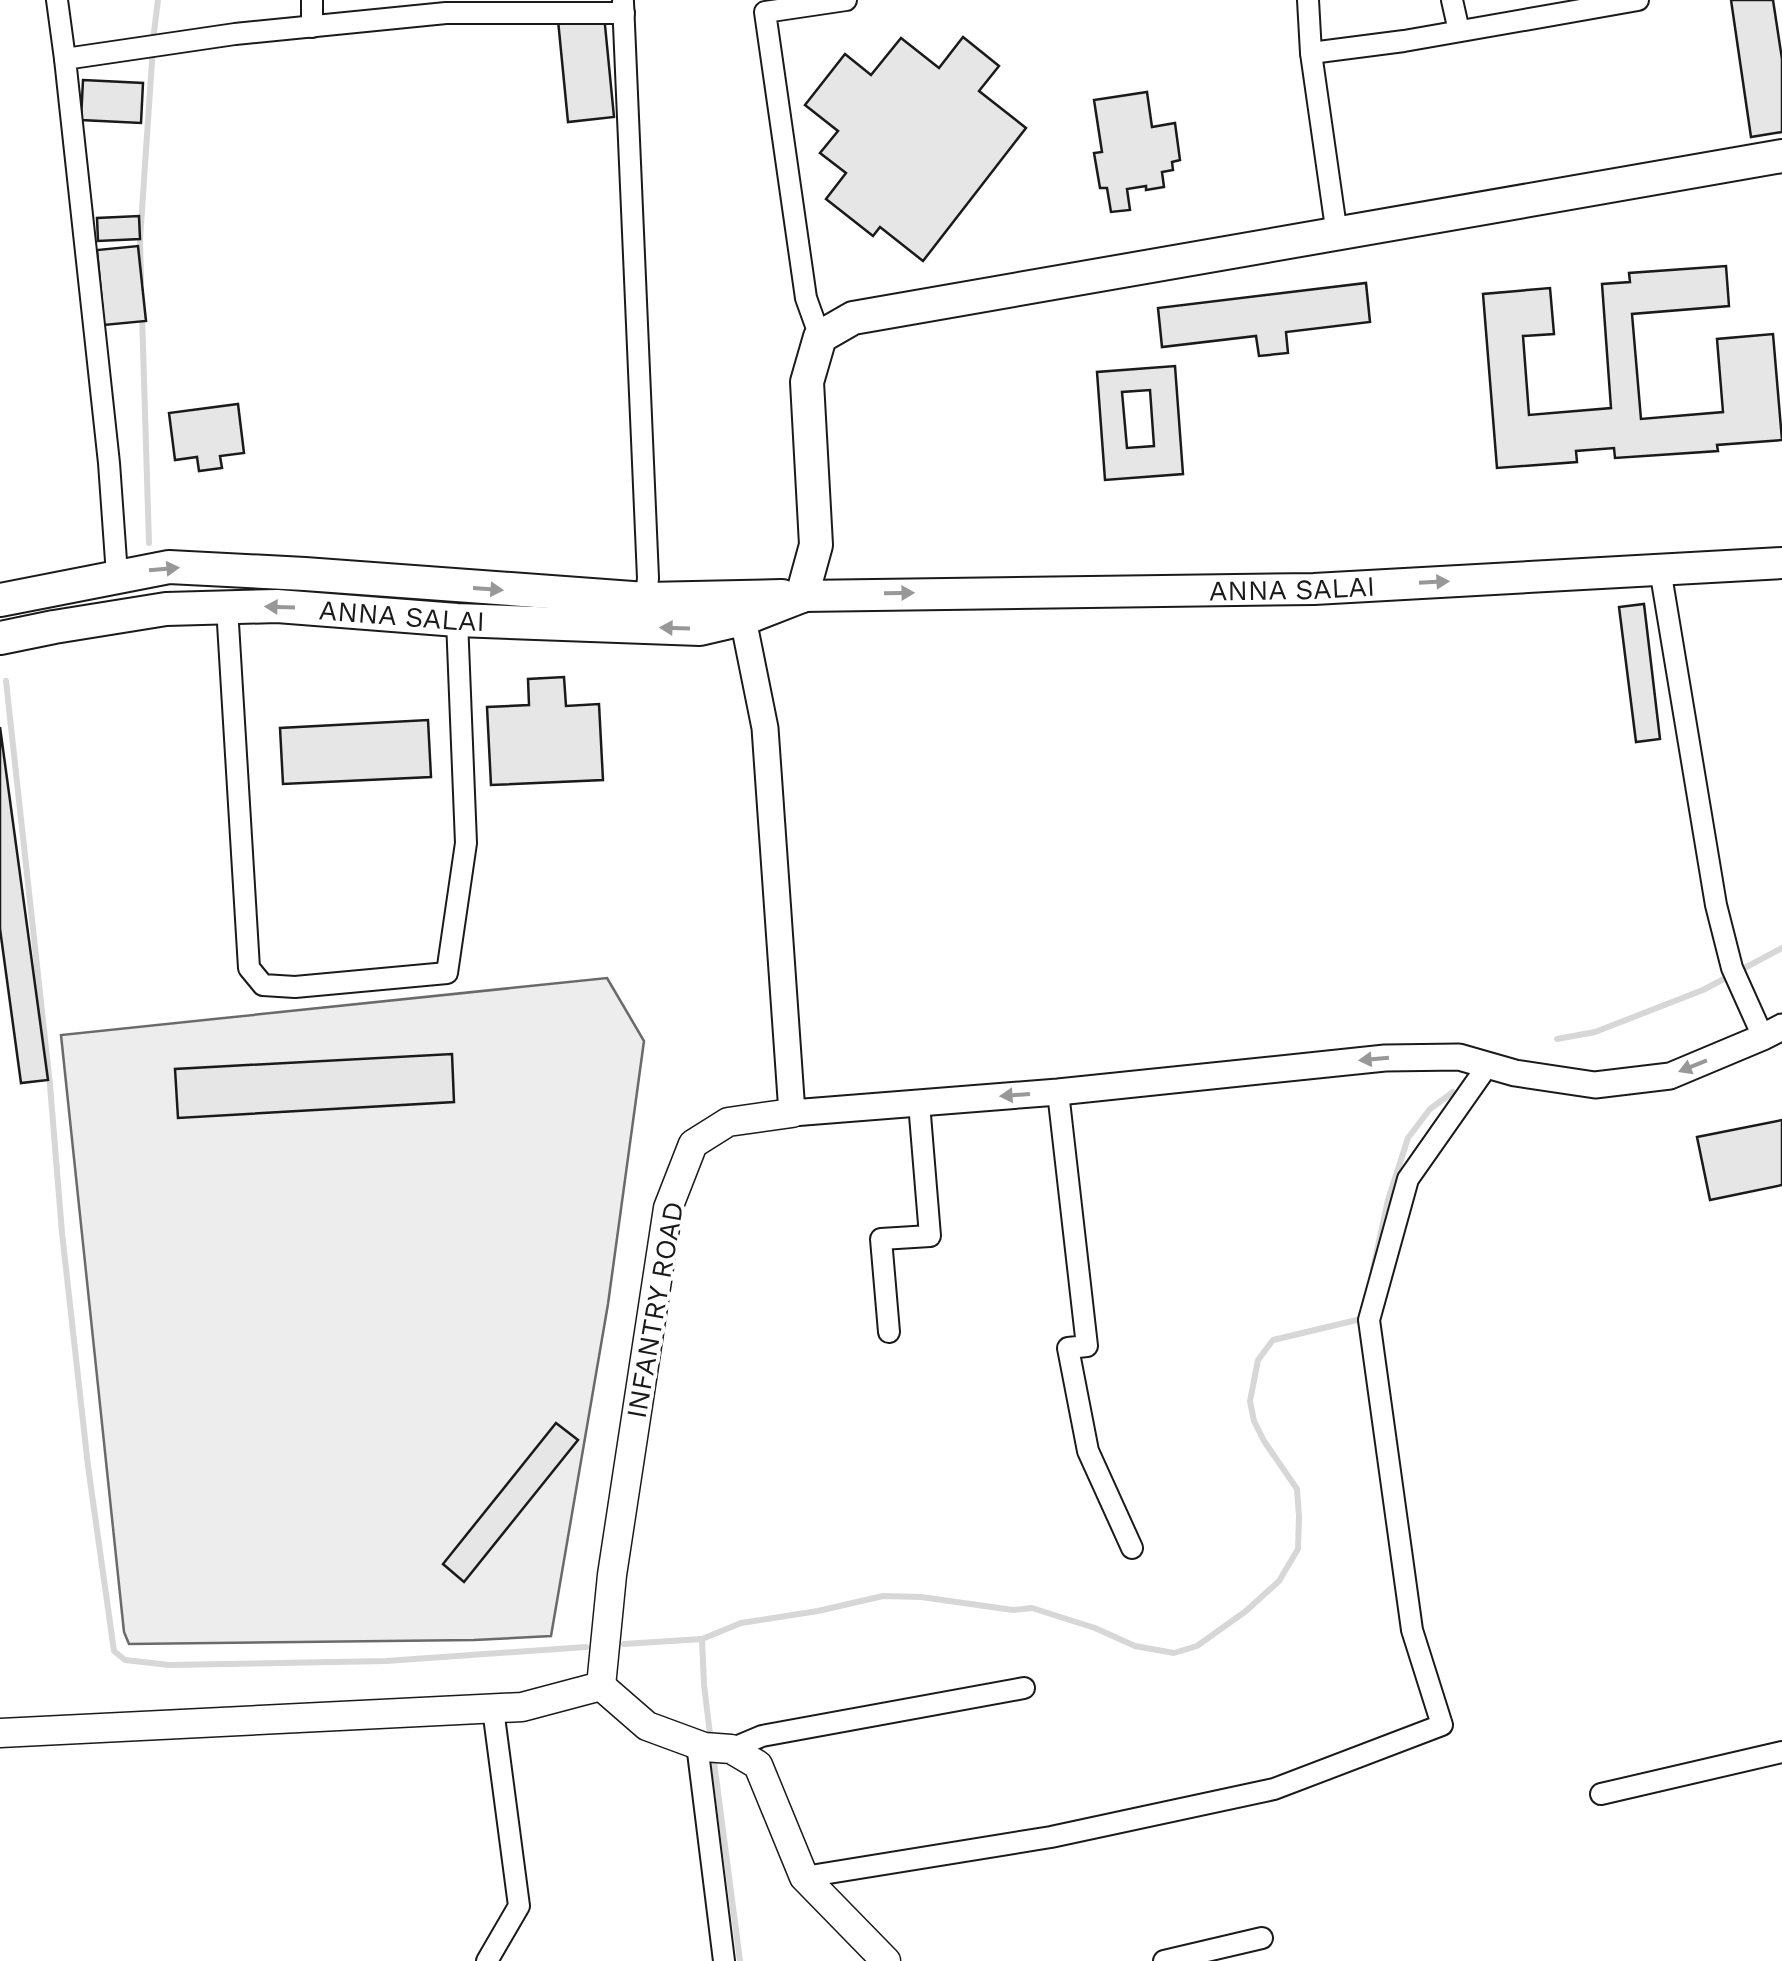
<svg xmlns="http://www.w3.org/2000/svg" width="1782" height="1961" font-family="'Work Sans',sans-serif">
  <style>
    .built { fill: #ededed; stroke: #6a6a6a; stroke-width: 2.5 }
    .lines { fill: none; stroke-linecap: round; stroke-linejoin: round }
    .stream { stroke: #d7d7d7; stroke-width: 6 }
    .building { fill: #e6e6e6; stroke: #1a1a1a; stroke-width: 2.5; fill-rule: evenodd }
    .minor-casing { stroke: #1a1a1a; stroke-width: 24 }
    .tertiary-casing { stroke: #1a1a1a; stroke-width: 29 }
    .secondary-casing { stroke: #1a1a1a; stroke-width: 31 }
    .primary-casing { stroke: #1a1a1a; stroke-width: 34 }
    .trunk-casing { stroke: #1a1a1a; stroke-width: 36 }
    .minor { stroke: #fff; stroke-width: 20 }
    .tertiary { stroke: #fff; stroke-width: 25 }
    .secondary { stroke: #fff; stroke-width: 28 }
    .primary { stroke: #fff; stroke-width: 30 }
    .trunk { stroke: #fff; stroke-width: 32 }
    .oneway { fill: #989898 }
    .labels { text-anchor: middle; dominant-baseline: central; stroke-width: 8; stroke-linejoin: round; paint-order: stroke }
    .street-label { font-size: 28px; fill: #1a1a1a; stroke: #fff }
  </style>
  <rect width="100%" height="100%" fill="#fff"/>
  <polygon class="built" points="607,978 644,1041 608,1304 551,1636 474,1640 129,1644 124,1632 61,1035"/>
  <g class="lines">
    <g class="stream">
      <polyline points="141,282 140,239 154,32 158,0"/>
      <polyline points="142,314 149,543"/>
      <polyline points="6,681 50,1085 62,1233 88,1466 114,1651 125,1660 169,1665 386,1661 586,1647"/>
      <polyline points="1557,1039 1595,1032 1703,990 1782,948"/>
      <polyline points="1373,1269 1388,1200 1408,1138 1430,1109 1453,1092"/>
      <polyline points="624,1644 702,1639"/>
      <polyline points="711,1742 704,1685 702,1639 741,1623 818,1611 883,1596 921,1597 1013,1610 1032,1608 1095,1628 1135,1646 1174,1653 1197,1646 1246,1611 1279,1581 1298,1549 1299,1517 1297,1489 1264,1441 1254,1421 1250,1401 1258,1360 1273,1340 1361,1319 1362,1315"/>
      <polyline points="713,1754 740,1961"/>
    </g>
  </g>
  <g class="building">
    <polygon points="1731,0 1773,0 1782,59 1782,132 1751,137"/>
    <polygon points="604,15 614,117 568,122 558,20"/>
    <polygon points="963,37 999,66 979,91 1026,128 923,261 880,227 873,236 826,199 846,173 820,153 838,131 805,105 845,54 871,75 901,38 939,68"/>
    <polygon points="83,80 143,83 141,123 81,120"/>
    <polygon points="1147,92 1152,127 1175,123 1180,160 1172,162 1173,170 1162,172 1164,187 1146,190 1146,186 1127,189 1130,210 1111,212 1107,188 1100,188 1094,153 1102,152 1094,100"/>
    <polygon points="139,216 140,239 98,241 97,218"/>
    <polygon points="138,246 146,321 104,325 97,250"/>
    <polygon points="1726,266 1729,306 1632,314 1641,419 1723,412 1717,339 1773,334 1782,440 1717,445 1718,451 1615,458 1614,448 1576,451 1577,462 1497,468 1483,294 1550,288 1554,334 1523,336 1529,415 1611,408 1602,284 1630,282 1629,273"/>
    <polygon points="1366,283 1370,322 1286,332 1288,353 1259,356 1256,336 1162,347 1158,308"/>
    <path d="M 1175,366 L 1183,474 L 1105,480 L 1097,372 ZM 1150,390 L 1154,446 L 1127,448 L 1122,392 Z"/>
    <polygon points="238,404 244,453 220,456 222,468 199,471 197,457 175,460 169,413"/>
    <polygon points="1644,604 1660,739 1636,742 1619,607"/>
    <polygon points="564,677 566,706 599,704 603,780 491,785 487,707 529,705 528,679"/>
    <polygon points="428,720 431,777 283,784 280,728"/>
    <polygon points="0,727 48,1080 21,1083 0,929"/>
    <polygon points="452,1054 454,1102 178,1118 175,1069"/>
    <polygon points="1782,1120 1782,1185 1710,1200 1697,1137"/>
    <polygon points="556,1423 578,1440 464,1582 443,1564"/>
  </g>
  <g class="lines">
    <g class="minor-casing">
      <g id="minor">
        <polyline points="57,0 65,59"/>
        <polyline points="1308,0 1311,53 1337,235"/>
        <polyline points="1452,0 1459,31"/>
        <polyline points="623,2 648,578 646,599"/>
        <polyline points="312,27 312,0"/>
        <polyline points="1311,53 1404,41 1638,0"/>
        <polyline points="820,337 806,298 765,12 846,0"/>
        <polyline points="1660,569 1716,905 1732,968 1763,1037"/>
        <polyline points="117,575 109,463 65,59 235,34 446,13 624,13"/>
        <polyline points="227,607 249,968 263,985 295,987 447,973 466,843 457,620"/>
        <polyline points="1058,1092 1087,1346 1068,1348 1088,1451 1132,1548"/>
        <polyline points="889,1332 881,1239 930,1236 919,1103"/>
        <polyline points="697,1744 724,1961"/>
        <polyline points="731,1749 762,1736 1024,1688"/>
        <polyline points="1601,1794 1782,1752"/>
        <polyline points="804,1877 1051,1837 1274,1789 1442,1725 1412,1630 1369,1320 1408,1179 1488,1065"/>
        <polyline points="487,1961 519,1906 493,1709"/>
        <polyline points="1164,1961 1262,1938"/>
      </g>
    </g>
    <g class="tertiary-casing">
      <polyline id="tertiary" points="743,619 765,728 792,1113 1058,1092 1385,1058 1459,1057 1515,1073 1595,1085 1670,1076 1763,1037 1782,1027"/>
    </g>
    <g class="secondary-casing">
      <g id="secondary">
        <polyline points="601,1686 647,1726 704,1747 731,1749 758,1765 804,1877 886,1961"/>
        <polyline points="0,1733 522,1707 601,1686 612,1575 668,1208 693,1144 728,1122 792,1113"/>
      </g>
    </g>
    <g class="primary-casing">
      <g id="primary">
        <path id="s1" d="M 802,596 L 1314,589 L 1782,563"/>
      </g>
    </g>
    <g class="trunk-casing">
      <g id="trunk">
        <polyline points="802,596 816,545 807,382 820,337 853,318 1782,156"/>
        <polyline points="0,600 169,567 305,574 646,599 782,596"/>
        <path id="s2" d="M 0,638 L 54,627 L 166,609 L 277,606 L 457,620 L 700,629 L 743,619 L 802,596"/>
      </g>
    </g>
    <use href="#minor" class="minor"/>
    <use href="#tertiary" class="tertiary"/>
    <use href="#secondary" class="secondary"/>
    <use href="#primary" class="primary"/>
    <use href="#trunk" class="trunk"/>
  </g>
  <defs><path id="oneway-solid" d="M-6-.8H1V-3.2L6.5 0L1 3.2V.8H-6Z" transform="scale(2.5)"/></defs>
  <g class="oneway">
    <use href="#oneway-solid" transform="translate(164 569) rotate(-5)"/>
    <use href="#oneway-solid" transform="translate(1434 582) rotate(-3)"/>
    <use href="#oneway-solid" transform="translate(488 589) rotate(4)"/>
    <use href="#oneway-solid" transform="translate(899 593) rotate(-1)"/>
    <use href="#oneway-solid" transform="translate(280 607) rotate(-178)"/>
    <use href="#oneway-solid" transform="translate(675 628) rotate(-178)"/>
    <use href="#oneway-solid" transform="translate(1374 1059) rotate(175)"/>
    <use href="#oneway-solid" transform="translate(1693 1066) rotate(158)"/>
    <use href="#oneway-solid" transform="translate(1015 1095) rotate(176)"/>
  </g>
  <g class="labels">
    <g class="street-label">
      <text stroke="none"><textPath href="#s1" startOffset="490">ANNA SALAI</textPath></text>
      <text stroke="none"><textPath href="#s2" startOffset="405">ANNA SALAI</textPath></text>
      <text transform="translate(655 1310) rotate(-80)">INFANTRY ROAD</text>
    </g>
  </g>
</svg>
